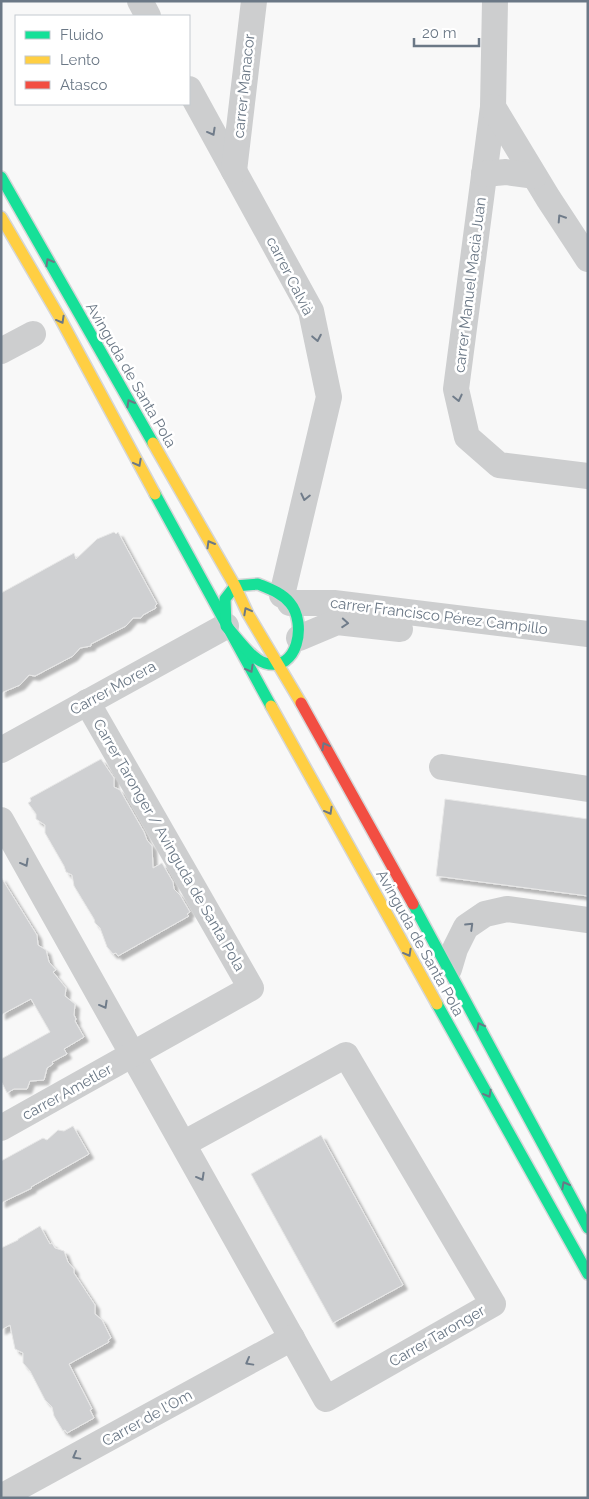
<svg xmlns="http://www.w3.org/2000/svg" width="589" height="1499" font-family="Raleway,sans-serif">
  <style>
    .building { fill: #cfd0d2; stroke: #e8e8e8; filter: url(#shadow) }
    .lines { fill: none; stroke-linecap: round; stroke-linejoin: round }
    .fast-casing { stroke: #d5d6d7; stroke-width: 14 }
    .slow-casing { stroke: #d5d6d7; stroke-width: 14 }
    .jam-casing { stroke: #d5d6d7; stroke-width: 14 }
    .street { stroke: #cdcecf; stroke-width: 26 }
    .fast { stroke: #16e098; stroke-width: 11 }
    .slow { stroke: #ffcf43; stroke-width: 11 }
    .jam { stroke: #f24e42; stroke-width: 11 }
    .oneway { stroke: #707c8a }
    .oneway2 { stroke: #6b7886 }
    .labels { text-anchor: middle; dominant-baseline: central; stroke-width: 5; stroke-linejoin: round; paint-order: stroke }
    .street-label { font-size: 15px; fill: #6b7886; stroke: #fff }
  </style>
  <defs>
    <filter id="shadow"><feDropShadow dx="4.5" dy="4.5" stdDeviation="1" flood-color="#0004"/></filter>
  </defs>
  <rect width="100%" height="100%" fill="#f8f8f8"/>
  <g class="building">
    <polygon points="114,532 116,534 118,532 157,604 155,606 156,608 143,615 141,618 133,618 126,626 91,644 91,646 80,648 73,656 35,676 29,675 20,685 1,693 1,593 74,553 76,559 97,539"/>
    <polygon points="101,759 114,778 114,787 120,790 144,832 147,840 152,846 153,868 162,863 173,882 174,889 180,895 190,912 187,914 189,916 118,956 116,953 113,954 107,947 100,928 95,923 94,919 74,886 72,875 66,872 64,866 45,833 45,825 36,819 36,814 28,803 31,801 30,798"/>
    <polygon points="445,799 588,819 588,896 436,876"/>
    <polygon points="1,877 37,935 38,945 46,950 49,962 56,970 53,972 66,988 65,996 75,1004 74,1015 76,1019 75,1021 84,1037 64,1049 67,1054 52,1062 53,1064 47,1068 44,1080 30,1081 27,1089 14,1089 7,1093 1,1081 1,1059 50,1032 31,999 1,1015"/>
    <polygon points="73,1126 89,1154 31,1187 32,1188 1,1203 1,1161 43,1138 47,1140 58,1130 64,1131"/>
    <polygon points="321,1135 403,1285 333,1323 251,1174"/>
    <polygon points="40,1226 50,1244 52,1243 55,1248 64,1251 68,1262 74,1269 74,1273 95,1305 95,1314 102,1320 111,1338 108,1340 109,1342 69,1364 92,1409 90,1410 94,1418 67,1433 65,1430 63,1431 54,1416 52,1407 45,1400 30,1371 23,1363 23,1353 15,1349 10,1325 1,1330 1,1248 18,1240 18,1239"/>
  </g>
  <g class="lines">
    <g class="fast-casing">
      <g id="fast">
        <polyline points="1,177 153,443"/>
        <polyline points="155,494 271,706"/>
        <path d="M 258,584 C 270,589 282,593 290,603 C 307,623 298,673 265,663 C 251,659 236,636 226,626 L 225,599 L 235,586 Z"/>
        <polyline points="413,904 588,1228"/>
        <polyline points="437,1004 588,1274"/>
      </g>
    </g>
    <g class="slow-casing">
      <g id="slow">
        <polyline points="1,217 60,318 155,494"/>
        <polyline points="153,443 235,586 248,614 301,703"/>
        <polyline points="271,706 437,1004"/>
      </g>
    </g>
    <g class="jam-casing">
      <polyline id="jam" points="301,703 413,904"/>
    </g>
    <g class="street">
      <polyline points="140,1 148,16"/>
      <polyline points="495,1 493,107 456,389 467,437 499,465 588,476"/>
      <polyline points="189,89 311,311 329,397 282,595"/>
      <polyline points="493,107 548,198 588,259"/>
      <polyline points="234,171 254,1"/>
      <polyline points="484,174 506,172 534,176"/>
      <polyline points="1,351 33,334"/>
      <polyline points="290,603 334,603 588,634"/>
      <polyline points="299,638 337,622 400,629"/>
      <polyline points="1,750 226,626"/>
      <polyline points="442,767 588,789"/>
      <polyline points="1,820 326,1399 493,1304 346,1055 183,1144"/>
      <polyline points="449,969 455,949 466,927 485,914 507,909 588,920"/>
      <polyline points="1,1128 251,988 87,702"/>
      <polyline points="1,1497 292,1338"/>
    </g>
    <use href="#fast" class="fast"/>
    <use href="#slow" class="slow"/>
    <use href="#jam" class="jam"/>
  </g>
  <defs><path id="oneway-chevron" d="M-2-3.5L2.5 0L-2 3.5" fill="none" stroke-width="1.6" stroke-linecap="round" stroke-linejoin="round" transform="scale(1.25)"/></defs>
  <g class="oneway">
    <use href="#oneway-chevron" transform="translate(212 132) rotate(61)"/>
    <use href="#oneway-chevron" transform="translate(561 218) rotate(-123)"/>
    <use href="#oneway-chevron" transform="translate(317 338) rotate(79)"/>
    <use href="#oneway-chevron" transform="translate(458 398) rotate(77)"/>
    <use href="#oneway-chevron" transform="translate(305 497) rotate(103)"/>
    <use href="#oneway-chevron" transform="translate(345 623) rotate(4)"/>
    <use href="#oneway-chevron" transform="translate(25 863) rotate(61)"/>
    <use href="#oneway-chevron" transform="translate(470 926) rotate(-44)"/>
    <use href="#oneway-chevron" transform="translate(104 1005) rotate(61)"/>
    <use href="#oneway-chevron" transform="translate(201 1177) rotate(61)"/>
    <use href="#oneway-chevron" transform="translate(249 1362) rotate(151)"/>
    <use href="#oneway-chevron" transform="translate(76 1456) rotate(151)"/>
  </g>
  <g class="oneway2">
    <use href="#oneway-chevron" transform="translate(49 262) rotate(-120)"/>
    <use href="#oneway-chevron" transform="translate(61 320) rotate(61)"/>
    <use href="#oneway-chevron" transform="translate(130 403) rotate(-120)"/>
    <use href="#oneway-chevron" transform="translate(138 463) rotate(62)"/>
    <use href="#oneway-chevron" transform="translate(210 544) rotate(-120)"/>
    <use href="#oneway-chevron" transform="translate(247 611) rotate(-118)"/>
    <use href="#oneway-chevron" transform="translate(250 669) rotate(61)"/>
    <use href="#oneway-chevron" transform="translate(325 746) rotate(-119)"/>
    <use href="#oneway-chevron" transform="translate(329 811) rotate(61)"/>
    <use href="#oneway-chevron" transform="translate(408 953) rotate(61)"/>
    <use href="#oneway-chevron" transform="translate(480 1026) rotate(-118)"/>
    <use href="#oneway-chevron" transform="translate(488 1094) rotate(61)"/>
    <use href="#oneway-chevron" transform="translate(565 1185) rotate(-118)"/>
  </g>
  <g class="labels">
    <g class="street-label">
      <text transform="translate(244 86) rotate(-84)">carrer Manacor</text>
      <text transform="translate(290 276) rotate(63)">carrer Calvià</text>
      <text transform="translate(470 285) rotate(-83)">carrer Manuel Macià Juan</text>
      <text transform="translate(131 375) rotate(60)">Avinguda de Santa Pola</text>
      <text transform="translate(439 616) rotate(7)">carrer Francisco Pérez Campillo</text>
      <text transform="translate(113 688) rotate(-29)">Carrer Morera</text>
      <text transform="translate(169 845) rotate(60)">Carrer Taronger / Avinguda de Santa Pola</text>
      <text transform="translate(420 943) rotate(61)">Avinguda de Santa Pola</text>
      <text transform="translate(67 1092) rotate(-29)">carrer Ametler</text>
      <text transform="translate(437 1336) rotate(-30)">Carrer Taronger</text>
      <text transform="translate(147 1418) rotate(-29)">Carrer de l'Om</text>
    </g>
  </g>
  <rect width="589" height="1499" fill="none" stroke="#6b7886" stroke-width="5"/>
  <rect x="15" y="15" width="175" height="90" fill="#ffffff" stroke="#c4c9cf"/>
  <rect x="25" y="31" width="25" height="8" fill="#16e098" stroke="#c4c9cf"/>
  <text x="60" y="40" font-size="15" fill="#6b7886">Fluido</text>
  <rect x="25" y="56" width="25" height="8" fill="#ffcf43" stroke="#c4c9cf"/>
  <text x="60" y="65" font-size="15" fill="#6b7886">Lento</text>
  <rect x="25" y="81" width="25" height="8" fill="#f24e42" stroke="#c4c9cf"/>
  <text x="60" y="90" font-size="15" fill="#6b7886">Atasco</text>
  <path d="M414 38v8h65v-8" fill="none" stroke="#6b7886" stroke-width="2.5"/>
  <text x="422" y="38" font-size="15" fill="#6b7886" stroke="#ffffff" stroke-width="4" paint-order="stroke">20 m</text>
</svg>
